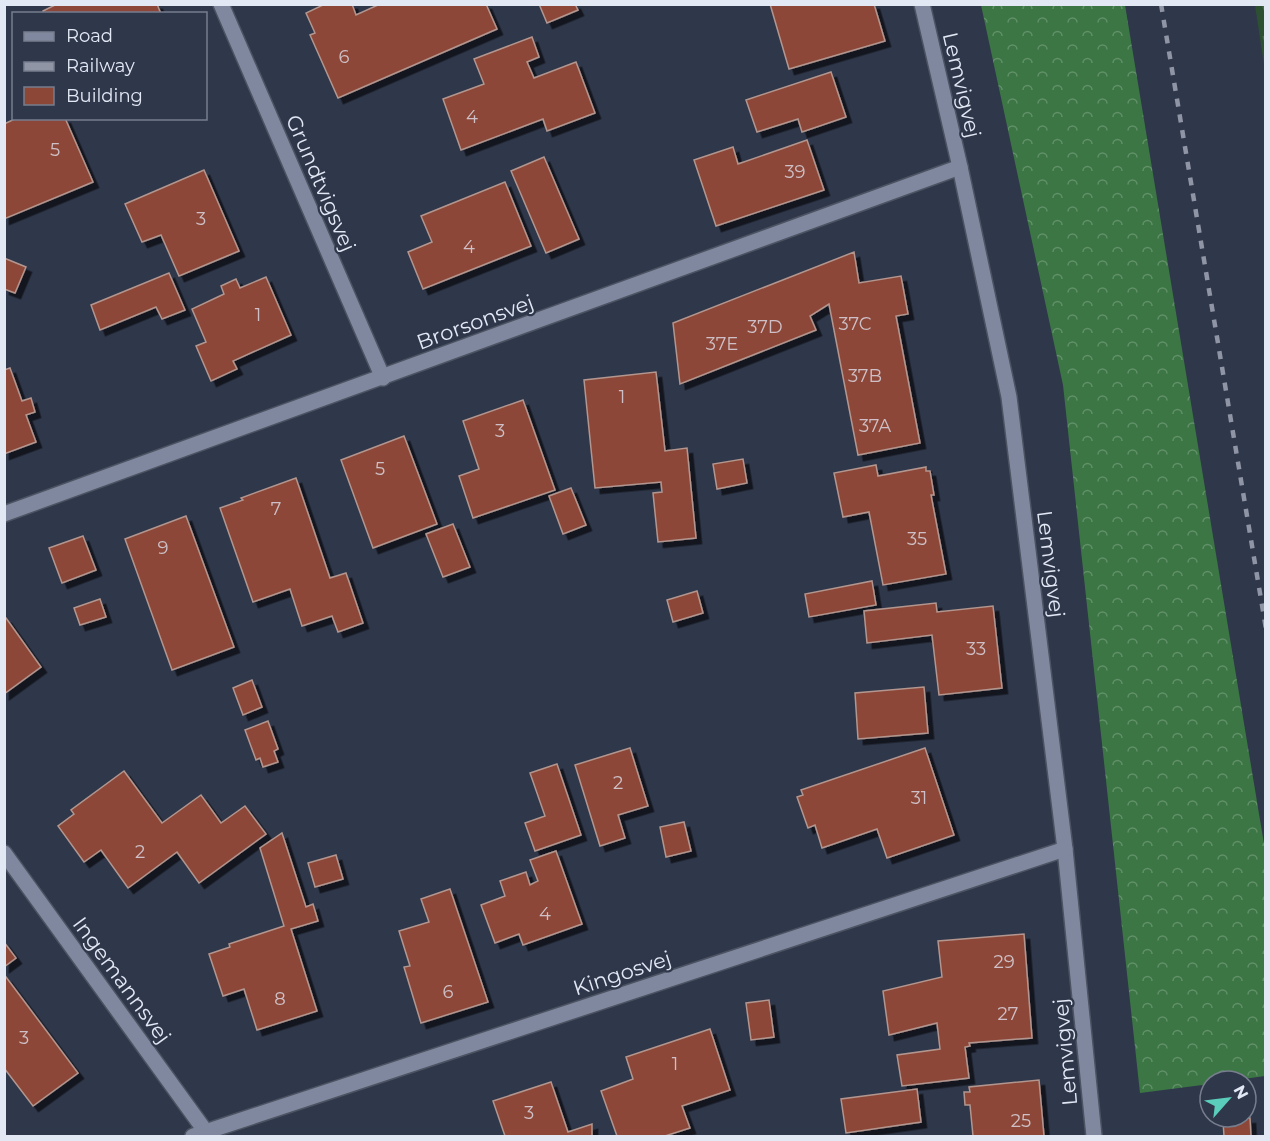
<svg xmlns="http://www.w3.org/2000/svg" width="1270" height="1141" font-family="Montserrat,sans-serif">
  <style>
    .grass { fill: url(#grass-tufts) }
    .forest { fill: url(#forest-crowns) }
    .building { fill: #8d4737; stroke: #b2968f; stroke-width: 1.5; filter: url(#shadow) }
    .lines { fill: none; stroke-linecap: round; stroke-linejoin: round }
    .minor-casing { stroke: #4c5362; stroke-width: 18 }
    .minor { stroke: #7f889f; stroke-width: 15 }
    .rail { stroke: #8f95a5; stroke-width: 4.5; stroke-dasharray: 8 8; stroke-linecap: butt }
    .labels { text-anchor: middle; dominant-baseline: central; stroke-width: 4.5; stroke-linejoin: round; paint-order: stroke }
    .number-label { font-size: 18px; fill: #cec0c6 }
    .street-label { font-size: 21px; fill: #e3e8f5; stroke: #2f374a }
  </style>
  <defs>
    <pattern id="grass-tufts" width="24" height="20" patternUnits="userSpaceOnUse" patternTransform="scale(1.5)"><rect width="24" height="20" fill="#2d4f32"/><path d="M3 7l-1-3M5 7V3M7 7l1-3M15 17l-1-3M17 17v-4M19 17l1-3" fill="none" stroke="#4b6850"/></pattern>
    <pattern id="forest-crowns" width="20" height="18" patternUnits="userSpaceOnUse" patternTransform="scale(1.5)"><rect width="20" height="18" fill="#3b7644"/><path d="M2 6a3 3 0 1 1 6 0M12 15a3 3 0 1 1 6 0" fill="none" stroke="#619069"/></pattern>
    <filter id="shadow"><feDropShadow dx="5.5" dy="5.5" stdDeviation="0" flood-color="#0009"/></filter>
  </defs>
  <rect width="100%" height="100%" fill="#2f374a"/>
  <polygon class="grass" points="1255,5 1265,5 1265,71"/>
  <polygon class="forest" points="981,5 1125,5 1265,850 1265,1076 1229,1081 1210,1081 1210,1084 1140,1093 1063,385"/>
  <g class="building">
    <polygon points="57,4 157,4 161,14 44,14 43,11"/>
    <polygon points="325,4 352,4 356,15 380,4 486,4 497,29 338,98 310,35 315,33 306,13"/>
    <polygon points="539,4 575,4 578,10 547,23"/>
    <polygon points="770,4 874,4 885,41 789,69"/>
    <polygon points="532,37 539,57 527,62 534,78 576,62 595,113 547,131 543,119 461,150 443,99 484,84 474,59"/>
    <polygon points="831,72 846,117 802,132 798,119 757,132 746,100"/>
    <polygon points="17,118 65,118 93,182 4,219 4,124"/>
    <polygon points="807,140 824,190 716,226 694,160 733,147 738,164"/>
    <polygon points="544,157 579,239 546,253 511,171"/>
    <polygon points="204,170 239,251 179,276 161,235 142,242 125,204"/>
    <polygon points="505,182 531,246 423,289 408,252 432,242 421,216"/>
    <polygon points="854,252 859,283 901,276 908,314 896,316 920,443 858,455 829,304 810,316 816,330 680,384 673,323"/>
    <polygon points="4,258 26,267 15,293 4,289"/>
    <polygon points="169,273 185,310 162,319 156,307 100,330 91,305"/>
    <polygon points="266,277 291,335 233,361 237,369 211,381 196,346 206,342 192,309 224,294 221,286 236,279 240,288"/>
    <polygon points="10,368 22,401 31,398 35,412 26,415 36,442 4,454 4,370"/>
    <polygon points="656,372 665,451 687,448 696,538 658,542 653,493 662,492 661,482 595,488 584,380"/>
    <polygon points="523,400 555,490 473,518 459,476 479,469 463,421"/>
    <polygon points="404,436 437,524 373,548 341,460"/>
    <polygon points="743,459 747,483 717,489 713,464"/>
    <polygon points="876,465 878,476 926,467 926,471 930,471 934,495 931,495 946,574 883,585 869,512 843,517 834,473"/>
    <polygon points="296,478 330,578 346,573 363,623 338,632 332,616 302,626 290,589 253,602 220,508 243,500 241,498"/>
    <polygon points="571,488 586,525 563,534 549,496"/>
    <polygon points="186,516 234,647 172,670 125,539"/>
    <polygon points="453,524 470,567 443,577 426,534"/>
    <polygon points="83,536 96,570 62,583 49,548"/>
    <polygon points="872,581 876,605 809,617 805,594"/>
    <polygon points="697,591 703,613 673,622 667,600"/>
    <polygon points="100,599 106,617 80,625 74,608"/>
    <polygon points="936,603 937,612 993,606 1002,688 939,695 932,635 867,643 864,611"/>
    <polygon points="6,618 41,667 4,694 4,619"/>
    <polygon points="252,680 262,707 243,715 233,688"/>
    <polygon points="924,687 928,733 858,739 855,693"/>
    <polygon points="268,721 278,749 274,751 278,762 263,767 260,758 256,760 245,730"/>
    <polygon points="630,748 648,806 618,815 625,838 600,846 575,765"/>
    <polygon points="925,748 954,835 887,858 877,829 822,848 815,825 808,828 797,797 803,795 801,790"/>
    <polygon points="557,764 581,835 535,851 525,823 545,816 530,773"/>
    <polygon points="124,771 162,823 201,795 221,823 245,806 266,834 199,883 177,852 128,888 101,850 84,862 58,826 74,814 71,810"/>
    <polygon points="684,822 691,851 666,857 660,827"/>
    <polygon points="282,833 306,907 313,904 318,921 291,929 317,1011 257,1030 244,989 223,996 209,954 230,947 229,944 284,926 260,848"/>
    <polygon points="556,851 582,924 523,945 519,934 495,943 481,905 505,896 500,881 526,872 530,885 538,881 530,860"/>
    <polygon points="336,855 343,879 315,887 308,863"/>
    <polygon points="450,889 488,1002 421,1023 404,967 410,966 399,931 429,922 421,899"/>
    <polygon points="1024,934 1032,1038 969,1043 970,1046 965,1047 969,1078 902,1086 897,1055 940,1049 937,1023 889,1035 883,991 942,977 938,941"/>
    <polygon points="4,942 16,958 4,967"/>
    <polygon points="6,977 78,1073 33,1106 4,1068 4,979"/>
    <polygon points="769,1000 774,1037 751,1040 746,1003"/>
    <polygon points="710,1029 730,1090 682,1106 690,1128 665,1136 617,1136 601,1091 633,1079 626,1057"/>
    <polygon points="1039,1080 1044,1136 973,1136 970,1105 965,1105 964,1092 970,1092 969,1087"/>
    <polygon points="551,1082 568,1132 592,1124 592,1136 505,1136 493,1101"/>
    <polygon points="917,1089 921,1122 846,1133 841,1099"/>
    <polygon points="1250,1118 1251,1136 1224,1136 1223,1121"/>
  </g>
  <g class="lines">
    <g class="minor-casing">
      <g id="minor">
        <polyline points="221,4 383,378"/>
        <polyline points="922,4 960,167 1009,397 1065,849 1094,1136"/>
        <polyline points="4,514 960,167"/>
        <polyline points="4,853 206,1132"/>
        <polyline points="193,1136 1065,849"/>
      </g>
    </g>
    <use href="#minor" class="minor"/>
    <polyline class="rail" points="1161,4 1266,629"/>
  </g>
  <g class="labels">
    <g class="number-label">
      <text x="344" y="57">6</text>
      <text x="472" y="117">4</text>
      <text x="55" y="150">5</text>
      <text x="795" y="172">39</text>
      <text x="201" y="219">3</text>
      <text x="469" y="247">4</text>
      <text x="258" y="315">1</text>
      <text x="855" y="324">37C</text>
      <text x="765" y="327">37D</text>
      <text x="722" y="344">37E</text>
      <text x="865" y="376">37B</text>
      <text x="622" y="397">1</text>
      <text x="875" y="426">37A</text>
      <text x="500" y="431">3</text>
      <text x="380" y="469">5</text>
      <text x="276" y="509">7</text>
      <text x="917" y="539">35</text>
      <text x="163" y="548">9</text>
      <text x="976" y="649">33</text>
      <text x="618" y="783">2</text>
      <text x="919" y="798">31</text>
      <text x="140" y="852">2</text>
      <text x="545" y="914">4</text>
      <text x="1004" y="962">29</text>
      <text x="448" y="992">6</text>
      <text x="280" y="999">8</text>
      <text x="1008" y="1014">27</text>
      <text x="24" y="1038">3</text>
      <text x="675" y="1064">1</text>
      <text x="529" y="1113">3</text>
      <text x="1021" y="1121">25</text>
    </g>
    <g class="street-label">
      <text transform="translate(962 85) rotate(77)">Lemvigvej</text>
      <text transform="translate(321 183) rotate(67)">Grundtvigsvej</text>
      <text transform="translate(475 322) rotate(-20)">Brorsonsvej</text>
      <text transform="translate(1051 564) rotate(83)">Lemvigvej</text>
      <text transform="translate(622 973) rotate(-18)">Kingosvej</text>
      <text transform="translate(122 980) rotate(54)">Ingemannsvej</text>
      <text transform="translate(1065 1052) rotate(-95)">Lemvigvej</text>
    </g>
  </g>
  <rect width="1270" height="1141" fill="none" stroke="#e3e8f5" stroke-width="12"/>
  <rect x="12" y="12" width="195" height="108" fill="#2f374a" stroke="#777e8e" stroke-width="1.5"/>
  <rect x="24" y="32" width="30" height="9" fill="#7f889f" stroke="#777e8e" stroke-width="1.5"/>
  <text x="66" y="42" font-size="18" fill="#e3e8f5">Road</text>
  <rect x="24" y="62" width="30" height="9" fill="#8f95a5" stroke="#777e8e" stroke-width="1.5"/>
  <text x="66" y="72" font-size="18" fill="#e3e8f5">Railway</text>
  <rect x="24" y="87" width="30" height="18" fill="#8d4737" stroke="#777e8e" stroke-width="1.5"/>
  <text x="66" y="102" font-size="18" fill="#e3e8f5">Building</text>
  <g transform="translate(1228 1099) rotate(62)"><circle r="28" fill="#2f374a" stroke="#777e8e" stroke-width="1.5"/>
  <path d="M0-4.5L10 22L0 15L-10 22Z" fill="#5bcebb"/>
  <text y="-9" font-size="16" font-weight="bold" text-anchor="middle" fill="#e3e8f5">N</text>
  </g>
</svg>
